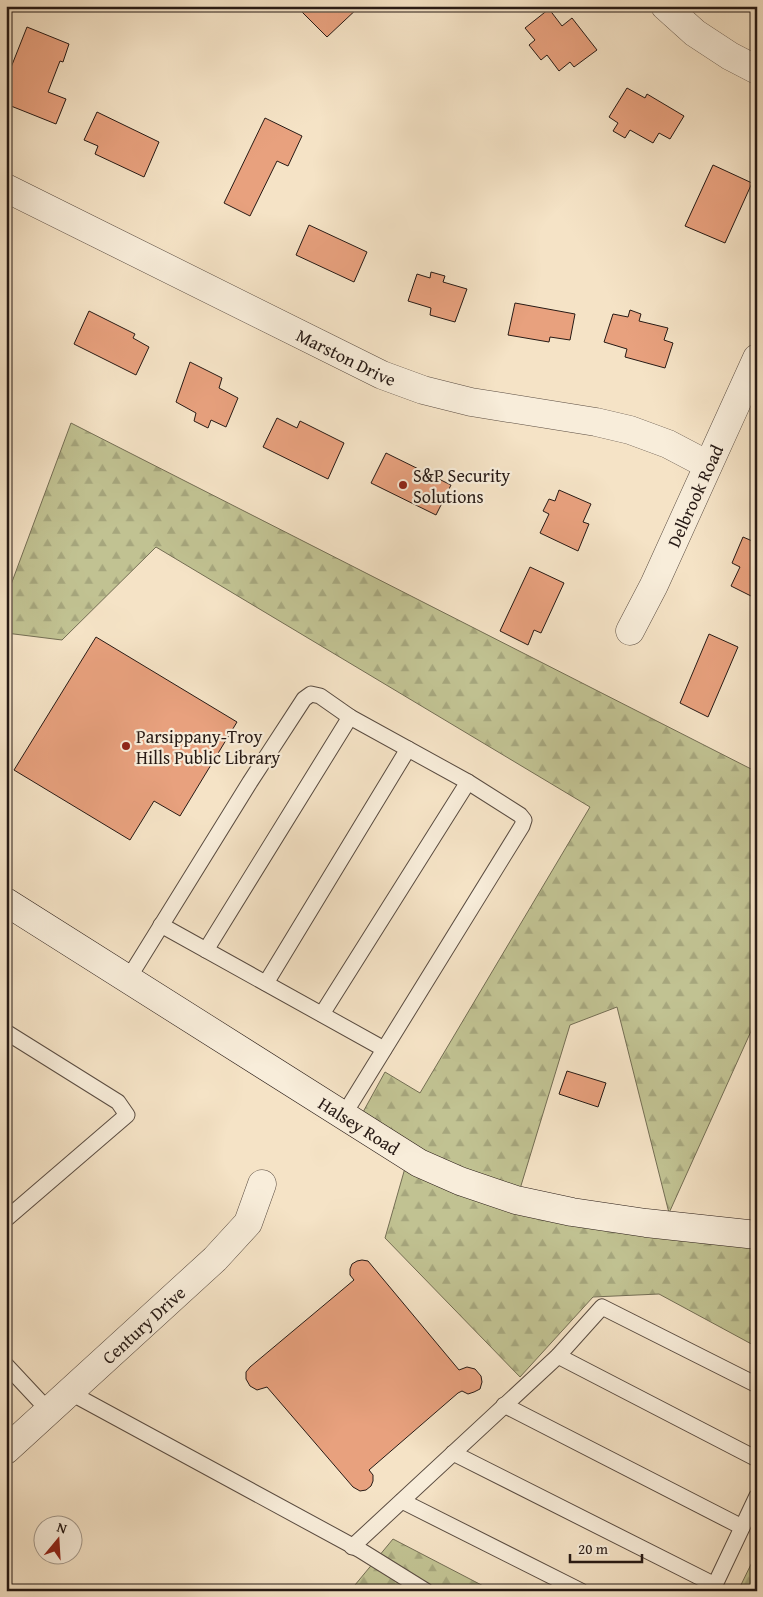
<svg xmlns="http://www.w3.org/2000/svg" width="763" height="1597" font-family="'Gentium Book Plus',serif">
  <style>
    .forest { fill: url(#forest-firs); stroke: #746e54 }
    .building { fill: #e8a17e; stroke: #271a15 }
    .lines { fill: none; stroke-linecap: round; stroke-linejoin: round }
    .lane-casing { stroke: #5a4c41; stroke-width: 17 }
    .street-casing { stroke: #5a4c41; stroke-width: 29 }
    .secondary-casing { stroke: #271a15; stroke-width: 29 }
    .lane { stroke: #f8edda; stroke-width: 15 }
    .street { stroke: #f8edda; stroke-width: 28 }
    .secondary { stroke: #f8edda; stroke-width: 28 }
    .poi-dot { fill: #8f2418; stroke: #f8edda; stroke-width: 2 }
    .labels { text-anchor: middle; dominant-baseline: central; stroke-width: 4.5; stroke-linejoin: round; paint-order: stroke }
    .street-label { font-size: 18px; fill: #271a15; stroke: #f8edda }
    .poi-label { font-size: 18px; fill: #271a15; stroke: #f8edda; text-anchor: start }
  </style>
  <defs>
    <pattern id="forest-firs" width="22" height="20" patternUnits="userSpaceOnUse" patternTransform="scale(1.25)"><rect width="22" height="20" fill="#c1c292"/><path d="M5 1l3.5 6h-7zM16 11l3.5 6h-7z" fill="#a6a67d"/></pattern>
  </defs>
  <rect width="100%" height="100%" fill="#f5e3c6"/>
  <filter id="stains"><feTurbulence type="fractalNoise" baseFrequency=".004" numOctaves="4"/><feColorMatrix values="0 0 0 0 .2 0 0 0 0 .09 0 0 0 0 .02 0 0 0 .5 -.17"/></filter>
  <radialGradient id="worn" r=".72"><stop offset=".6" stop-color="#630" stop-opacity="0"/><stop offset="1" stop-color="#630" stop-opacity=".3"/></radialGradient>
  <g class="forest">
    <polygon points="71,423 757,772 757,1018 669,1213 617,1007 570,1025 516,1202 757,1234 757,1347 659,1294 593,1297 520,1377 385,1238 409,1154 357,1123 385,1072 420,1093 590,807 156,547 62,640 6,633 6,598"/>
    <polygon points="393,1539 493,1591 350,1591"/>
    <polygon points="757,1552 757,1591 738,1591"/>
  </g>
  <g class="building">
    <polygon points="304,6 360,6 327,37 300,10"/>
    <polygon points="549,9 562,26 572,18 597,50 574,67 570,62 559,71 547,55 541,60 529,45 535,40 525,28"/>
    <polygon points="27,27 69,44 63,62 60,61 48,92 66,99 56,124 6,104 6,80"/>
    <polygon points="627,88 645,98 647,94 684,116 670,139 659,133 653,143 630,130 625,138 613,131 618,123 609,117"/>
    <polygon points="97,112 159,142 144,177 95,154 98,146 84,140"/>
    <polygon points="265,118 302,136 288,166 277,161 250,216 224,203"/>
    <polygon points="713,165 752,183 725,243 685,226"/>
    <polygon points="309,225 367,252 354,282 296,255"/>
    <polygon points="431,272 445,276 443,282 467,289 455,322 430,315 431,308 408,301 417,274 430,278"/>
    <polygon points="515,303 575,314 570,340 550,337 549,342 508,335"/>
    <polygon points="630,310 641,314 639,321 668,328 664,340 673,343 665,368 625,357 627,349 604,342 613,314 628,317"/>
    <polygon points="89,311 135,334 133,338 149,347 136,375 74,344"/>
    <polygon points="190,362 222,378 219,388 238,398 226,427 211,420 208,428 194,421 196,413 176,402"/>
    <polygon points="277,418 297,428 300,421 344,443 328,479 263,447"/>
    <polygon points="386,453 451,485 436,515 371,483"/>
    <polygon points="559,490 591,504 583,522 589,524 578,551 540,533 549,514 543,511 549,499 555,501"/>
    <polygon points="743,537 757,543 757,599 731,586 740,567 732,563"/>
    <polygon points="530,567 564,583 541,633 534,630 528,645 500,631"/>
    <polygon points="709,634 738,647 708,717 680,703"/>
    <polygon points="96,637 237,722 180,816 154,801 130,840 14,770"/>
    <polygon points="567,1071 606,1083 598,1107 559,1094"/>
    <polygon points="362,1260 368,1261 459,1370 467,1367 475,1369 481,1376 482,1382 480,1389 474,1392 468,1394 462,1391 458,1393 369,1470 373,1475 373,1481 371,1486 366,1490 360,1491 353,1487 267,1387 257,1390 250,1386 246,1379 246,1372 250,1367 354,1280 350,1275 350,1269 352,1264 357,1261"/>
  </g>
  <g class="lines">
    <g class="lane-casing">
      <g id="lane">
        <polyline points="161,925 384,1049"/>
        <polyline points="206,950 350,717"/>
        <polyline points="128,979 250,782 304,699 311,694 320,696 350,717 468,782 520,815 524,820 522,826 343,1116"/>
        <polyline points="266,983 408,749"/>
        <polyline points="322,1014 468,782"/>
        <polyline points="6,1032 118,1102 127,1115 6,1219"/>
        <polyline points="558,1356 757,1459"/>
        <polyline points="6,1365 49,1411"/>
        <polyline points="69,1392 360,1550 426,1591"/>
        <polyline points="504,1405 742,1527"/>
        <polyline points="453,1453 715,1585"/>
        <polyline points="402,1501 581,1591"/>
        <polyline points="352,1547 558,1356 602,1307 757,1385"/>
        <polyline points="712,1591 757,1496"/>
      </g>
    </g>
    <g class="street-casing">
      <g id="street">
        <polyline points="665,6 695,33 730,56 757,70"/>
        <path id="s1" d="M 6,188 L 382,375 L 423,390 L 471,402 L 596,422 L 630,430 L 668,444 L 708,465"/>
        <path id="s2" d="M 630,631 L 654,585 L 757,358"/>
        <path id="s3" d="M 6,1450 L 215,1259 L 248,1223 L 262,1184"/>
      </g>
    </g>
    <g class="secondary-casing">
      <g id="secondary">
        <path id="s4" d="M 6,902 L 419,1163 L 460,1181 L 516,1200 L 572,1212 L 646,1223 L 757,1235"/>
      </g>
    </g>
    <use href="#lane" class="lane"/>
    <use href="#street" class="street"/>
    <use href="#secondary" class="secondary"/>
  </g>
  <g class="poi-dot">
    <circle cx="403" cy="485" r="5"/>
    <circle cx="126" cy="746" r="5"/>
  </g>
  <g class="labels">
    <g class="street-label">
      <text stroke="none"><textPath href="#s1" startOffset="380">Marston Drive</textPath></text>
      <text stroke="none"><textPath href="#s2" startOffset="150">Delbrook Road</textPath></text>
      <text stroke="none"><textPath href="#s4" startOffset="418">Halsey Road</textPath></text>
      <text stroke="none"><textPath href="#s3" startOffset="186">Century Drive</textPath></text>
    </g>
    <g class="poi-label">
      <text x="413" y="475">S&amp;P Security<tspan x="413" dy="21">Solutions</tspan></text>
      <text x="136" y="736">Parsippany-Troy<tspan x="136" dy="21">Hills Public Library</tspan></text>
    </g>
  </g>
  <rect width="763" height="1597" fill="none" stroke="#f5e3c6" stroke-width="25"/>
  <rect x="8" y="8" width="748" height="1582" fill="none" stroke="#271a15" stroke-width="2.5"/>
  <rect x="12" y="12" width="738" height="1572" fill="none" stroke="#271a15"/>
  <g transform="translate(58 1540) rotate(18)"><circle r="24" fill="#f8edda" stroke="#a4998b"/>
  <path d="M0-4L9 19L0 12L-9 19Z" fill="#8f2418"/>
  <text y="-8" font-size="14" font-weight="bold" text-anchor="middle" fill="#271a15">N</text>
  </g>
  <path d="M570 1554v8h72v-8" fill="none" stroke="#271a15" stroke-width="2.5"/>
  <text x="578" y="1554" font-size="15" fill="#271a15" stroke="#f8edda" stroke-width="4" paint-order="stroke">20 m</text>
  <rect width="100%" height="100%" filter="url(#stains)"/>
  <rect width="100%" height="100%" fill="url(#worn)"/>
</svg>
